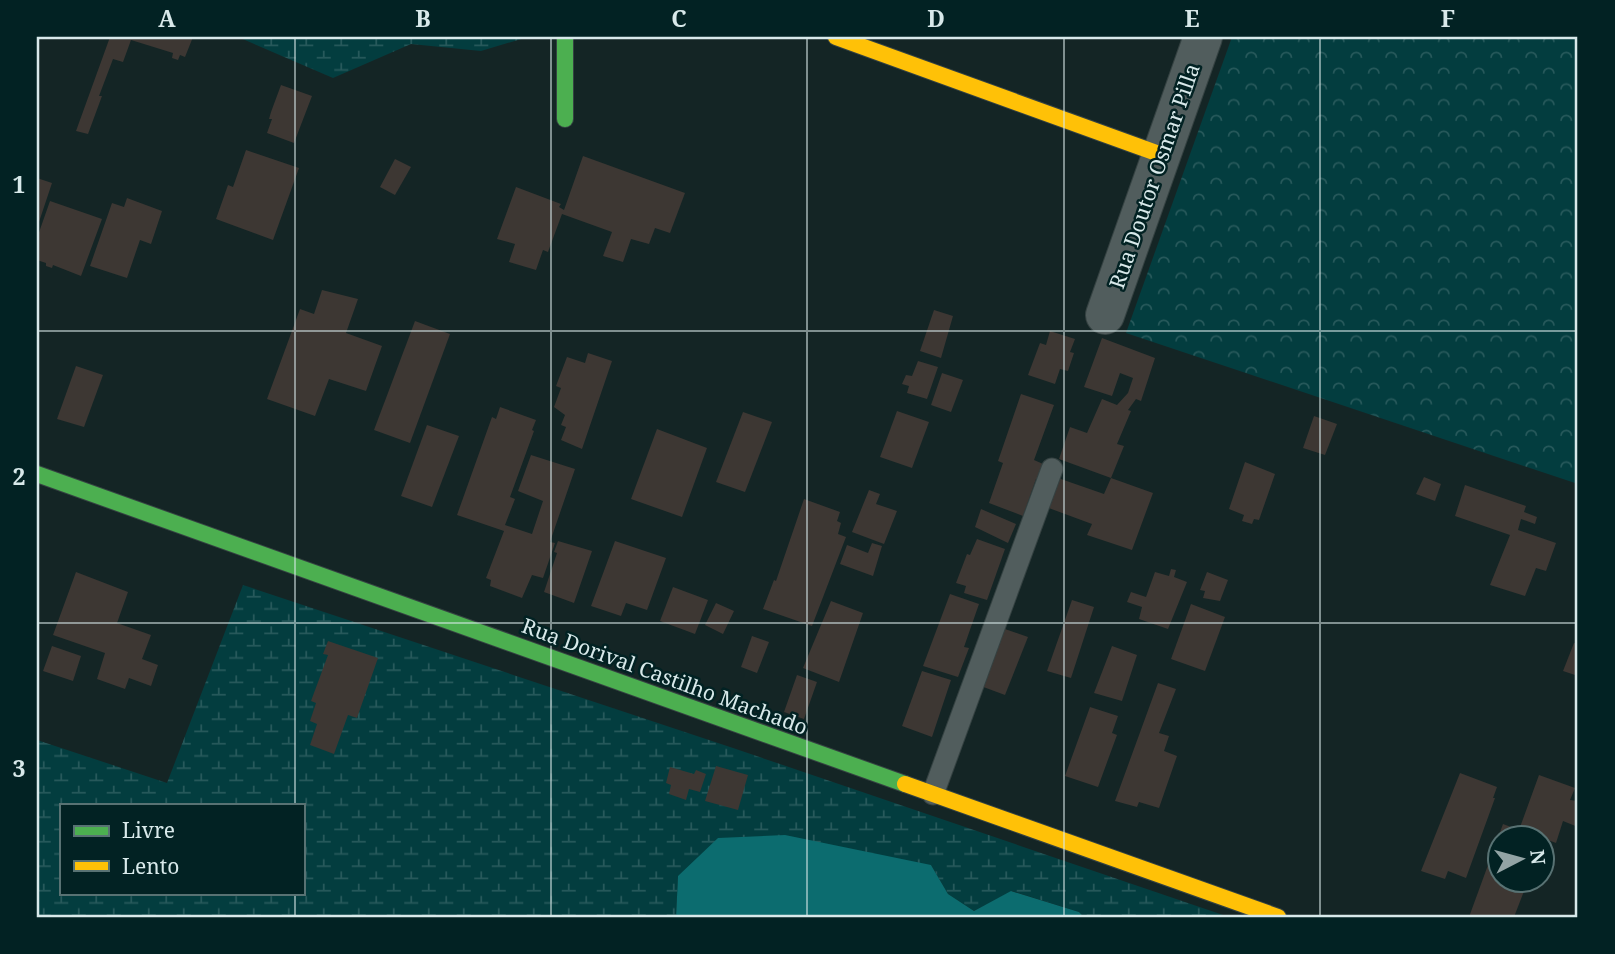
<svg xmlns="http://www.w3.org/2000/svg" width="1615" height="954" font-family="'Noto Serif',serif">
  <style>
    .forest { fill: url(#forest-crowns) }
    .wetland { fill: url(#wetland-marsh); fill-rule: evenodd }
    .water { fill: #0c6c6f }
    .building { fill: #3d3733 }
    .lines { fill: none; stroke-linecap: round; stroke-linejoin: round }
    .lane-casing { stroke: #354242; stroke-width: 23 }
    .street-casing { stroke: #354242; stroke-width: 40 }
    .fast-casing { stroke: #354242; stroke-width: 18 }
    .slow-casing { stroke: #354242; stroke-width: 18 }
    .lane { stroke: #515d5d; stroke-width: 21 }
    .street { stroke: #515d5d; stroke-width: 38 }
    .fast { stroke: #4caf50; stroke-width: 16 }
    .slow { stroke: #ffc107; stroke-width: 16 }
    .grid { fill: none; stroke: #d8e9ea; stroke-width: 2; stroke-opacity: 0.55 }
    .labels { text-anchor: middle; dominant-baseline: central; stroke-width: 5; stroke-linejoin: round; paint-order: stroke }
    .street-label { font-size: 21px; fill: #d8e9ea; stroke: #022223 }
    .neatline { fill: none; stroke: #d8e9ea; stroke-width: 2.5 }
    .grid-label { font-size: 23px; text-anchor: middle; font-weight: bold; fill: #d8e9ea }
  </style>
  <defs>
    <pattern id="forest-crowns" width="20" height="18" patternUnits="userSpaceOnUse" patternTransform="scale(1.75)"><rect width="20" height="18" fill="#033d3f"/><path d="M2 6a3 3 0 1 1 6 0M12 15a3 3 0 1 1 6 0" fill="none" stroke="#27595b"/></pattern>
    <pattern id="wetland-marsh" width="20" height="14" patternUnits="userSpaceOnUse" patternTransform="scale(1.75)"><rect width="20" height="14" fill="#033d3f"/><path d="M1 5h8M5 5V1M11 12h8M15 12V8" fill="none" stroke="#27595b"/></pattern>
  </defs>
  <rect width="100%" height="100%" fill="#142525"/>
  <polygon class="forest" points="1232,37 1572,37 1578,39 1578,484 1126,333"/>
  <g class="wetland">
    <polygon points="238,37 528,37 481,51 411,44 333,78"/>
    <path d="M 243,585 L 733,748 L 1229,917 L 1084,917 L 1079,912 L 1012,891 L 974,911 L 948,894 L 931,865 L 678,876 L 676,917 L 37,917 L 37,740 L 167,783 ZM 61,805 L 303,805 L 303,893 L 61,893 Z"/>
  </g>
  <polygon class="water" points="785,835 931,865 948,894 974,911 1011,891 1079,912 1084,917 676,917 678,876 718,838"/>
  <g class="building">
    <polygon points="110,37 193,37 185,57 180,55 178,60 172,58 173,53 131,40 123,62 113,59 99,96 102,96 88,134 76,131"/>
    <polygon points="281,85 312,96 294,143 267,133 272,119 269,119 271,112"/>
    <polygon points="246,150 299,168 273,240 216,219 228,185 233,187"/>
    <polygon points="583,156 685,193 670,233 655,228 649,244 631,239 623,262 603,256 612,232 562,214 548,252 543,250 536,270 509,262 515,244 497,239 516,187 561,204 559,207 564,210"/>
    <polygon points="395,159 411,167 395,195 380,187"/>
    <polygon points="37,178 52,183 39,222 37,222"/>
    <polygon points="127,198 162,211 151,244 140,240 127,278 90,266 112,203 124,207"/>
    <polygon points="50,201 102,219 81,276 53,265 52,268 46,266 46,263 37,260 37,238"/>
    <polygon points="322,290 358,299 346,333 382,346 366,391 329,379 315,416 267,399 300,309 314,314"/>
    <polygon points="934,310 953,316 941,358 920,351"/>
    <polygon points="415,321 450,334 410,443 374,430"/>
    <polygon points="1050,331 1075,339 1070,352 1074,353 1068,371 1060,369 1055,384 1028,375 1040,343 1046,345"/>
    <polygon points="1102,338 1155,358 1141,401 1136,399 1128,410 1131,411 1117,444 1124,446 1111,478 1059,459 1070,427 1087,433 1102,399 1117,405 1128,393 1133,378 1120,373 1112,396 1084,387"/>
    <polygon points="588,353 612,361 582,449 561,440 566,427 561,425 565,415 554,407 561,388 556,386 567,357 585,363"/>
    <polygon points="918,361 938,367 927,399 907,393 909,386 902,384 906,375 912,376"/>
    <polygon points="76,366 103,375 84,427 57,419"/>
    <polygon points="942,373 963,380 951,412 931,405"/>
    <polygon points="1021,394 1054,405 1034,460 1050,467 1044,482 1036,479 1023,516 989,503 1003,463 998,461"/>
    <polygon points="500,407 536,420 532,430 534,431 510,497 515,499 505,525 532,534 543,501 518,491 531,455 575,469 550,542 555,543 543,578 532,575 522,598 490,586 491,580 486,578 504,531 457,515 492,417 496,419"/>
    <polygon points="897,411 929,422 912,468 880,457"/>
    <polygon points="743,412 772,422 745,492 716,482"/>
    <polygon points="1314,416 1337,424 1325,455 1303,448"/>
    <polygon points="427,425 459,436 432,507 401,496"/>
    <polygon points="657,429 707,448 682,517 631,499"/>
    <polygon points="1245,462 1275,474 1259,520 1254,519 1252,524 1242,521 1244,515 1229,509"/>
    <polygon points="1424,477 1441,484 1435,501 1416,494"/>
    <polygon points="1058,478 1104,494 1111,478 1153,493 1132,550 1087,535 1092,524 1046,507"/>
    <polygon points="1465,485 1526,506 1524,512 1537,517 1535,524 1521,519 1518,530 1556,543 1546,571 1536,568 1525,596 1490,585 1510,535 1455,516"/>
    <polygon points="869,490 880,494 876,504 897,511 884,544 852,532"/>
    <polygon points="804,499 840,512 837,521 841,523 838,534 846,537 812,626 763,609 774,580 776,581"/>
    <polygon points="981,509 1016,524 1008,543 975,527"/>
    <polygon points="977,539 1005,549 987,600 964,593 966,586 956,583 967,554 970,555"/>
    <polygon points="558,541 592,551 574,603 544,592 557,553 554,552"/>
    <polygon points="615,541 666,558 647,610 626,603 621,616 591,606"/>
    <polygon points="872,543 882,546 873,576 840,564 847,545 868,553"/>
    <polygon points="1171,569 1176,570 1174,577 1187,582 1168,629 1139,619 1142,607 1127,602 1131,592 1146,597 1155,572 1169,576"/>
    <polygon points="76,572 128,592 117,623 151,635 142,659 158,665 151,686 129,678 125,689 97,679 105,653 53,635"/>
    <polygon points="1207,572 1228,580 1220,601 1203,598 1205,591 1200,590"/>
    <polygon points="673,587 708,600 695,634 660,621"/>
    <polygon points="950,594 979,604 964,647 969,648 958,677 923,666"/>
    <polygon points="1072,600 1094,607 1071,678 1047,671"/>
    <polygon points="831,601 863,613 839,682 803,668"/>
    <polygon points="716,603 734,611 723,634 705,625"/>
    <polygon points="1191,604 1225,617 1205,671 1171,659"/>
    <polygon points="999,627 1028,637 1005,695 978,685"/>
    <polygon points="752,636 769,642 757,673 741,667"/>
    <polygon points="328,641 378,658 357,718 348,715 334,754 310,745 317,724 310,721 316,703 311,701 328,655 323,654"/>
    <polygon points="1574,643 1578,644 1578,676 1563,671"/>
    <polygon points="52,646 81,656 73,681 43,671"/>
    <polygon points="1112,646 1137,655 1122,701 1094,693"/>
    <polygon points="922,671 951,680 932,737 902,726"/>
    <polygon points="797,675 817,682 804,719 784,712"/>
    <polygon points="1158,683 1176,689 1159,733 1169,736 1164,751 1177,756 1159,808 1139,802 1137,807 1115,801"/>
    <polygon points="1090,707 1118,716 1112,733 1117,735 1098,787 1065,776"/>
    <polygon points="716,766 748,775 738,810 705,801"/>
    <polygon points="670,767 694,774 696,770 706,774 700,792 689,789 686,800 669,794 671,785 666,783"/>
    <polygon points="1460,773 1497,787 1493,798 1495,798 1466,878 1448,871 1445,879 1421,871"/>
    <polygon points="1539,775 1575,788 1570,800 1578,801 1578,827 1563,821 1556,843 1537,836 1536,838 1500,838 1500,880 1520,880 1519,883 1526,886 1514,917 1469,917 1503,824 1519,830"/>
  </g>
  <g class="lines">
    <g class="lane-casing">
      <polyline id="lane" points="933,794 1052,469"/>
    </g>
    <g class="street-casing">
      <polyline id="street" points="1105,315 1203,37"/>
    </g>
    <g class="fast-casing">
      <g id="fast">
        <polyline points="565,37 565,119"/>
        <polyline points="37,474 905,784"/>
      </g>
    </g>
    <g class="slow-casing">
      <g id="slow">
        <polyline points="836,37 1162,155"/>
        <polyline points="905,784 1278,917"/>
      </g>
    </g>
    <use href="#lane" class="lane"/>
    <use href="#street" class="street"/>
    <use href="#fast" class="fast"/>
    <use href="#slow" class="slow"/>
  </g>
  <path class="grid" d="M 295,37 L 295,805M 551,37 L 551,917M 807,37 L 807,917M 1064,37 L 1064,917M 1320,37 L 1320,917M 37,331 L 1578,331M 37,623 L 1578,623M 295,893 L 295,917"/>
  <g class="labels">
    <g class="street-label">
      <text transform="translate(1154 176) rotate(-71)">Rua Doutor Osmar Pilla</text>
      <text transform="translate(665 676) rotate(20)">Rua Dorival Castilho Machado</text>
    </g>
  </g>
  <rect width="1615" height="954" fill="none" stroke="#022223" stroke-width="77"/>
  <rect x="60" y="804" width="245" height="91" fill="#022223" stroke="#587273" stroke-width="2"/>
  <rect x="74" y="826" width="35" height="10" fill="#4caf50" stroke="#587273" stroke-width="2"/>
  <text x="122" y="838" font-size="21" fill="#d8e9ea">Livre</text>
  <rect x="74" y="861" width="35" height="10" fill="#ffc107" stroke="#587273" stroke-width="2"/>
  <text x="122" y="874" font-size="21" fill="#d8e9ea">Lento</text>
  <g transform="translate(1521 859) rotate(84)"><circle r="33" fill="#022223" stroke="#587273" stroke-width="2"/>
  <path d="M0-5L12 26L0 18L-12 26Z" fill="#93a4a5"/>
  <text y="-10" font-size="19" font-weight="bold" text-anchor="middle" fill="#d8e9ea">N</text>
  </g>
  <rect x="38" y="38" width="1538" height="878" class="neatline"/>
  <g class="grid-label">
    <text x="167" y="27">A</text>
    <text x="423" y="27">B</text>
    <text x="679" y="27">C</text>
    <text x="936" y="27">D</text>
    <text x="1192" y="27">E</text>
    <text x="1448" y="27">F</text>
    <text x="19" y="193">1</text>
    <text x="19" y="485">2</text>
    <text x="19" y="777">3</text>
  </g>
</svg>
